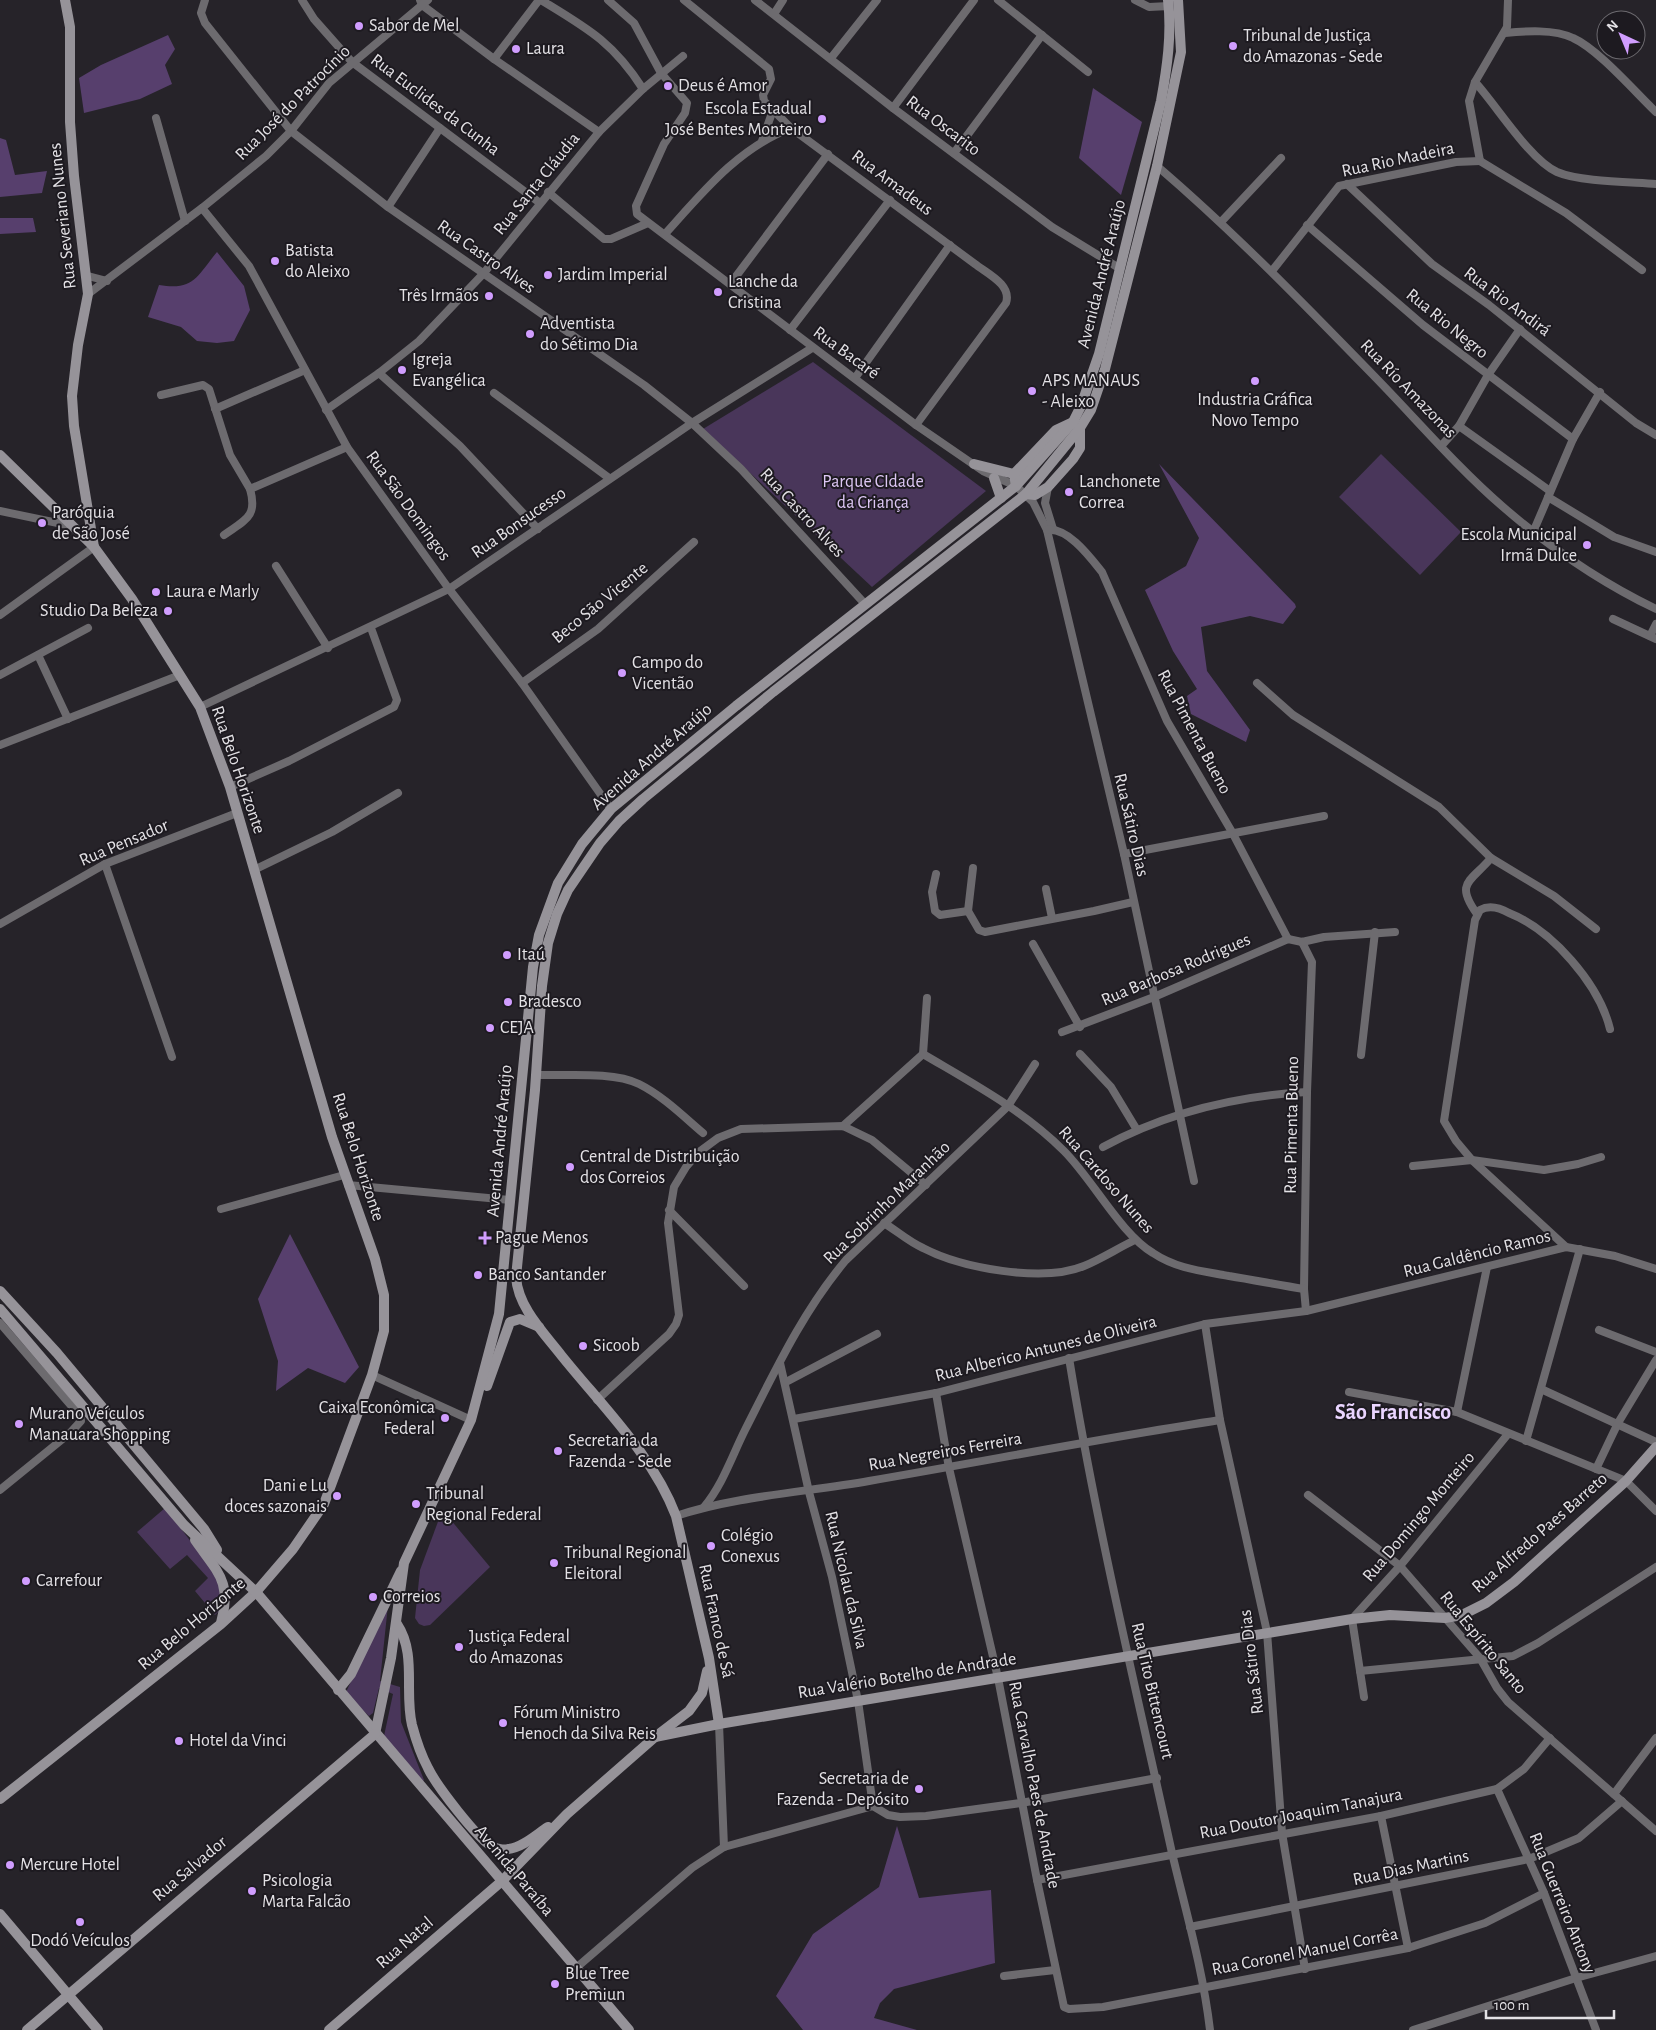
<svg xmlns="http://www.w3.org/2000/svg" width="1656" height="2030" font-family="'Alegreya Sans',sans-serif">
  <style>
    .green { fill: #49365a }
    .forest { fill: #573f6d }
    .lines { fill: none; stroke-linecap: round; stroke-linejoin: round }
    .street { stroke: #6d6b6f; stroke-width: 8 }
    .secondary { stroke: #969399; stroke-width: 10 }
    .poi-dot { fill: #d09dfe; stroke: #1d1a20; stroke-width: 2 }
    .labels { text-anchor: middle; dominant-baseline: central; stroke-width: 4; stroke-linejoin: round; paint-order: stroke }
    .poi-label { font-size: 18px; fill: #e3e1e5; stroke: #1d1a20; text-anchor: start }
    .street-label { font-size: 18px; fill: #e3e1e5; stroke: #1d1a20 }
    .park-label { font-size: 18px; fill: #dec8f5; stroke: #1d1a20 }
    .district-label { font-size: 22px; font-weight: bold; fill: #ead5ff; stroke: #1d1a20 }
  </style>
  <rect width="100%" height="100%" fill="#262329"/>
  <g class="green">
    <polygon points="813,362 986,491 872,587 703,429"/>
    <polygon points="1381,454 1461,532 1420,575 1339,497"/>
    <polygon points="165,1508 222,1582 225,1605 215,1615 195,1591 208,1578 187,1555 170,1569 137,1532"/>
    <polygon points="446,1517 450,1519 490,1567 430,1625 424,1626 419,1624 415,1618 420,1570 439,1519"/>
    <polygon points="388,1605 380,1681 400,1687 401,1722 424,1780 422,1782 384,1736 393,1694 379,1688 373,1713 369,1716 345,1694"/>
  </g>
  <g class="forest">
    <polygon points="168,35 175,49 165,65 172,84 140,99 84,113 79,78 101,65"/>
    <polygon points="1093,88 1142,122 1121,195 1079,158"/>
    <polygon points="0,138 6,140 15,175 47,171 42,193 0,197"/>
    <polygon points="0,218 33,218 36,232 0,234"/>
    <path d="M 217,252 L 244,286 L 250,310 L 234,341 L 217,343 L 197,341 L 181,327 L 148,317 L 159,285 C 194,291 197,276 217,252 Z"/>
    <polygon points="1159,464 1295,604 1296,607 1283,624 1250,616 1201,627 1207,671 1250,730 1246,742 1191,714 1187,696 1197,689 1173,651 1145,590 1186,566 1199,538"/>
    <polygon points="290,1234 359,1367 345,1383 308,1368 276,1391 278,1361 258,1299"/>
    <polygon points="897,1826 919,1898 991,1890 995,1963 894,1989 880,2003 874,2018 917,2030 803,2030 776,1996 813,1934 879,1887"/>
  </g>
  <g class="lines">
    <g class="street">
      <polyline points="205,0 201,13 205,23 291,131 388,207 644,385 692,423 741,469 865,604"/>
      <polyline points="302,0 314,19 352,62 540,203"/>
      <polyline points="420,0 422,5 494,59 599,132"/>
      <path d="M 541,0 C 587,28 613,42 643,89"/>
      <polyline points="608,0 634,23 661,73 687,103 685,113 664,144 636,206 637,214 916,425 983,471 1016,486 1033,502 1047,530 1124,854 1194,1181"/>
      <path d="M 684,0 L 769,69 L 771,79 L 763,95 L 764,101 L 791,128 L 975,264 C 988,274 1012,285 1006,303 L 916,425"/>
      <polyline points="755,0 893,108 1052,227 1119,268"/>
      <polyline points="998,0 1088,72"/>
      <polyline points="1135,0 1149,7 1169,6"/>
      <polyline points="774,14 783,0"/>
      <path d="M 1505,33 C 1526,31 1554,29 1573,38 C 1598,49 1635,92 1656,112"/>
      <polyline points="831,58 877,0"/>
      <polyline points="494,59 539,0"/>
      <path d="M 1475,82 C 1497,106 1529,159 1557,172 C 1580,182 1630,182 1656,184"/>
      <polyline points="893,108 974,0"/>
      <polyline points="156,118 185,221"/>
      <polyline points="762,141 773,110"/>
      <polyline points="954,153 1042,35"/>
      <polyline points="1480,161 1566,213 1642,270"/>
      <polyline points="1480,161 1469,101 1475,82 1507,27 1508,0"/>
      <path d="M 1157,166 C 1234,232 1304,304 1375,377 C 1417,420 1457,467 1502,506 C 1549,547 1600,582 1656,609"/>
      <polyline points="1347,184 1432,264 1489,305 1636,423 1656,435"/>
      <polyline points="548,192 604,239 611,239 648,223"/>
      <polyline points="388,207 440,128"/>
      <polyline points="202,208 249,266 347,447 449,589 522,683 611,809"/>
      <polyline points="1221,222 1281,158"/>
      <polyline points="1307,225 1423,325 1573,439"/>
      <path d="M 665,234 C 702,193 738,148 791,128"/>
      <polyline points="1272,271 1339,186 1456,162 1480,161"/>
      <polyline points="88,276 107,281"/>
      <polyline points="731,283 828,154"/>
      <polyline points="88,294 202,208 266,156 291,131 329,83 428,0"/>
      <polyline points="790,330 890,200"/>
      <polyline points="379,373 460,446 538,529"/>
      <polyline points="855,378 950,245"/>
      <polyline points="494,393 609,478"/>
      <polyline points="161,395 203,385 209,389 230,455 250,489 347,447"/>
      <polyline points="215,409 305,370"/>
      <polyline points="326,410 379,373 419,341 483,274 599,132 643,89 683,56"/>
      <polyline points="1459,426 1550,491"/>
      <polyline points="1442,445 1459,426 1488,375 1520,329"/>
      <polyline points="1048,487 1045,503 1053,529"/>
      <polyline points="1548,497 1614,537 1656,552"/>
      <polyline points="0,511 72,526"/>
      <path d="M 1047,530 C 1068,527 1090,557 1102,572 L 1167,721 L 1232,832 L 1288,939"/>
      <polyline points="1534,530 1573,439 1600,392"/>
      <path d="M 224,535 C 245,520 258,517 250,489"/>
      <polyline points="276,566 328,648"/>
      <polyline points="0,615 94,547"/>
      <polyline points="1613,619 1656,639"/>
      <polyline points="1650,636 1656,624"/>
      <polyline points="38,655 68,719"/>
      <polyline points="0,675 88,628"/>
      <polyline points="522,683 598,629 694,542"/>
      <polyline points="1257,683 1293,715 1439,807 1491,858 1554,896 1596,929"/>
      <polyline points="200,707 449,589 692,423 812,348"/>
      <polyline points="0,745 180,675"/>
      <polyline points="230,787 289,761 394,707 397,700 371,628"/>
      <polyline points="1124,854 1324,816"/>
      <polyline points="105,864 172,1057"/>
      <polyline points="254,870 332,832 398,793"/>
      <polyline points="936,874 932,892 935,911 940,915 968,911 979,930 985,932 1094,911 1133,902"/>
      <polyline points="1046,889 1052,918"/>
      <polyline points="968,911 973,868"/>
      <path d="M 1477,914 C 1454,882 1471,882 1491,858"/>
      <polyline points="0,924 105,864 237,813"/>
      <polyline points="1302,942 1312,962 1307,1092 1304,1289 1306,1311"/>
      <polyline points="1033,944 1080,1027"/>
      <polyline points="1062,1032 1154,997 1288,939 1302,942 1324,937 1395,932"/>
      <path d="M 923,1054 C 972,1083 1023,1110 1064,1151 C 1093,1180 1120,1233 1153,1253 C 1177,1269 1202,1271 1229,1276 C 1254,1280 1279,1285 1304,1289"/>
      <polyline points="923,1054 927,998"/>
      <polyline points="1080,1054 1111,1087 1137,1130"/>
      <polyline points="1361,1055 1375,932"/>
      <path d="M 536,1075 C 565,1076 613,1071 639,1084 C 663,1096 683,1116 703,1133"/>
      <polyline points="843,1126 923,1054"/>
      <path d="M 1103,1147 C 1166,1113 1235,1096 1307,1092"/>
      <polyline points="1413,1166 1472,1160 1544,1170 1578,1164 1601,1157"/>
      <polyline points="348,1185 511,1200"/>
      <polyline points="221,1209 344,1175"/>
      <polyline points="669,1210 744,1286"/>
      <path d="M 884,1223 C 897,1231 909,1242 923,1248 C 961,1268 1043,1283 1084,1266 C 1101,1259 1118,1248 1135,1240"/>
      <path d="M 1566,1247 L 1472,1160 L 1456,1141 L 1444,1121 L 1475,920 L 1480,910 C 1489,905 1500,908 1509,913 C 1552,930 1599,984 1610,1029"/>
      <polyline points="0,1323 80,1416 81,1421 70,1433 0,1490"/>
      <polyline points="1205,1324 1220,1420 1267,1632 1282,1833 1305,1969"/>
      <polyline points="1599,1330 1656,1352"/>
      <path d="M 1069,1358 C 1096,1524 1136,1689 1172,1853 C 1186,1912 1203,1970 1210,2030"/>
      <polyline points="780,1363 809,1492 832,1577 858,1701 873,1806"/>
      <polyline points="372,1375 471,1420"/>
      <polyline points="786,1382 877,1334"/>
      <polyline points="1541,1389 1656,1442"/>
      <polyline points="1349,1392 1457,1412 1626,1481 1656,1511"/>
      <polyline points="936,1393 949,1468 998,1678 1037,1880 1064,2007 1069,2009 1103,2007 1408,1948 1485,1923 1544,1893"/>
      <polyline points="597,1400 669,1334 676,1324 679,1315 668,1223 674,1187 686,1167 699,1152 718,1138 741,1129 843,1126 872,1140 926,1185"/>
      <polyline points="1457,1412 1487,1267"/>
      <polyline points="794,1419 936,1393 1205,1324 1306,1311 1566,1247 1615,1256 1656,1269"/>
      <polyline points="1526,1441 1580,1249"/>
      <polyline points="1596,1469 1618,1423 1656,1360"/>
      <polyline points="1308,1495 1400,1566 1480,1658 1497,1688 1508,1702 1656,1831"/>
      <path d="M 704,1507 C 723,1484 732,1456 745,1430 C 775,1371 803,1311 846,1260 L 1008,1106 L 1035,1064"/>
      <path d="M 676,1516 C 736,1496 807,1492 869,1481 C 986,1461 1103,1438 1220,1420"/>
      <polyline points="1360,1671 1513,1656 1538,1643 1656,1567"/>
      <polyline points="1364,1697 1352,1619 1400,1566 1508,1434"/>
      <polyline points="719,1724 724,1847"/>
      <polyline points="1497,1789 1544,1893 1596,2030"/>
      <polyline points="1614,1794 1656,1738"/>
      <polyline points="1381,1816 1408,1948"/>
      <polyline points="1037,1880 1381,1816 1497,1789 1524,1769 1550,1738"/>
      <polyline points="1190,1927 1529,1859 1579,1838 1622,1801"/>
      <polyline points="576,1968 692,1868 724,1847 873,1806 888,1815 900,1817 926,1816 1021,1803 1157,1778"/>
      <polyline points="1004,1976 1055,1970"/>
      <polyline points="1413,2030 1576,1978 1656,1956"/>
    </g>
    <g class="secondary">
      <polyline points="65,0 70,27 70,122 74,176 88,294 78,345 72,396 74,426 94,547"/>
      <polyline points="0,455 94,547 132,599 200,707 230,787 332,1137 375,1259 384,1295 384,1331 372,1375 324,1504 293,1549 256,1592 221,1624 0,1799"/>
      <polyline points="974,464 1014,474"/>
      <polyline points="994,478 1001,498"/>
      <polyline points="1016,486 1014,474 1056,430 1073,422 1080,428 1080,448 1073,459 1048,487 1035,495 1026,494"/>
      <polyline points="0,1291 57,1353 204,1529 217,1550"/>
      <polyline points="0,1309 184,1525 256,1592 629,2030"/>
      <polyline points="487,1386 510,1322 520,1319 539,1327"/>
      <path d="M 195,1540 C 218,1573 232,1581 221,1623"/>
      <path d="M 397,1624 C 417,1654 404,1692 412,1725 C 416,1740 421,1755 428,1768 C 436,1785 478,1840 493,1847 C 497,1849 504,1850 508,1849 C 522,1848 537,1834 548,1827"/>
      <polyline points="338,1690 351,1674 401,1571"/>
      <path d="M 719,1724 L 709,1658 L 676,1516 C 653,1455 601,1405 561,1355 C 543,1332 518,1307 516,1277 L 535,1090 L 542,986 L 548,943 L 557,914 L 568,890 L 600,843 L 619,821 L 643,799 L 773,692 L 1026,494 L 1080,428 L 1091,410 L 1105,369 L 1157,166 L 1181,52 L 1178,0"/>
      <path d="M 375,1734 L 391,1658 L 404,1563 L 471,1420 L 499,1314 L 533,967 L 539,935 L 558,883 L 582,844 L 611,809 L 736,706 L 1016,486 L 1073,422 L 1081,406 L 1099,354 L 1161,101 C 1167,68 1172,34 1168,0"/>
      <polyline points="655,1737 719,1724 1352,1619 1390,1615 1445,1618 1462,1615 1486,1603 1514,1582 1626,1481 1656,1447"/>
      <polyline points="0,1914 98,2030"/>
      <polyline points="27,2030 375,1734"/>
      <polyline points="329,2030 502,1881 567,1814 655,1737 689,1711 702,1693 707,1671"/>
    </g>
  </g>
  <g class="poi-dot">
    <circle cx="359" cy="26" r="5"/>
    <circle cx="1233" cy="46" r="5"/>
    <circle cx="516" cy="49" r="5"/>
    <circle cx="668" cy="86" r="5"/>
    <circle cx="822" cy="119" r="5"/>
    <circle cx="275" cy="261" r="5"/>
    <circle cx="548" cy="275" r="5"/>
    <circle cx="718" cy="292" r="5"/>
    <circle cx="489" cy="296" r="5"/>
    <circle cx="530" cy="334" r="5"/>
    <circle cx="402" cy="370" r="5"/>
    <circle cx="1255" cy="381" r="5"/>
    <circle cx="1032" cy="391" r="5"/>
    <circle cx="1069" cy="492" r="5"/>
    <circle cx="42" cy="523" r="5"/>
    <circle cx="1587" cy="545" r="5"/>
    <circle cx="156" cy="592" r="5"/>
    <circle cx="168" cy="611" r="5"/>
    <circle cx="622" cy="673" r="5"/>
    <circle cx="507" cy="955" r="5"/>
    <circle cx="508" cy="1002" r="5"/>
    <circle cx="490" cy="1028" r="5"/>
    <circle cx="570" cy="1167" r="5"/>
    <path d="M482.5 1230.5h5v5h5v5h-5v5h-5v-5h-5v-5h5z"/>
    <circle cx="478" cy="1275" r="5"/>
    <circle cx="583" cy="1346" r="5"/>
    <circle cx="445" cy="1418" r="5"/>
    <circle cx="19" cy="1424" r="5"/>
    <circle cx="558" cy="1451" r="5"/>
    <circle cx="337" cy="1496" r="5"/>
    <circle cx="416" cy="1504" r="5"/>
    <circle cx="711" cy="1546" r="5"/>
    <circle cx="554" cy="1563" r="5"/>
    <circle cx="26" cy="1581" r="5"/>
    <circle cx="373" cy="1597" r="5"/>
    <circle cx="459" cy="1647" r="5"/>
    <circle cx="503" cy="1723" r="5"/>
    <circle cx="179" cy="1741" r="5"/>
    <circle cx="919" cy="1789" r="5"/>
    <circle cx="10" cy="1865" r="5"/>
    <circle cx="252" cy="1891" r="5"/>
    <circle cx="80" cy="1922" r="5"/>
    <circle cx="555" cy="1984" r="5"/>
  </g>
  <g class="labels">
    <g class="poi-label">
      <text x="369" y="26">Sabor de Mel</text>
      <text x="1243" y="36">Tribunal de Justiça<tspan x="1243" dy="21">do Amazonas - Sede</tspan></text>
      <text x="526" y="49">Laura</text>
      <text x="678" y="86">Deus é Amor</text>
      <text x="812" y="109" text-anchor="end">Escola Estadual<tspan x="812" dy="21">José Bentes Monteiro</tspan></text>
      <text x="285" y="251">Batista<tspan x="285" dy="21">do Aleixo</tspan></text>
      <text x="558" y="275">Jardim Imperial</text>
      <text x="728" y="282">Lanche da<tspan x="728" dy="21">Cristina</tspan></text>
      <text x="479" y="296" text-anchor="end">Três Irmãos</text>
      <text x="540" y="324">Adventista<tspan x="540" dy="21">do Sétimo Dia</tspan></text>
      <text x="412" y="360">Igreja<tspan x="412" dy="21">Evangélica</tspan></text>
      <text x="1042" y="381">APS MANAUS<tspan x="1042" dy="21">- Aleixo</tspan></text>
      <text x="1255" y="400" text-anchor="middle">Industria Gráfica<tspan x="1255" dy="21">Novo Tempo</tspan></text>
      <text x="1079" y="482">Lanchonete<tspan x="1079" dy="21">Correa</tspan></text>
      <text x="52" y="513">Paróquia<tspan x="52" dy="21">de São José</tspan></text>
      <text x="1577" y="535" text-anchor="end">Escola Municipal<tspan x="1577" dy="21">Irmã Dulce</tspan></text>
      <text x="166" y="592">Laura e Marly</text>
      <text x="158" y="611" text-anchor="end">Studio Da Beleza</text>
      <text x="632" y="663">Campo do<tspan x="632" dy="21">Vicentão</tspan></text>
      <text x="517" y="955">Itaú</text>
      <text x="518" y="1002">Bradesco</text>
      <text x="500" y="1028">CEJA</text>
      <text x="580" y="1157">Central de Distribuição<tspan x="580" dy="21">dos Correios</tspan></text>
      <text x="495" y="1238">Pague Menos</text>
      <text x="488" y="1275">Banco Santander</text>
      <text x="593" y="1346">Sicoob</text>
      <text x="435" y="1408" text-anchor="end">Caixa Econômica<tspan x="435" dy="21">Federal</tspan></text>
      <text x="29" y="1414">Murano Veículos<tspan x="29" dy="21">Manauara Shopping</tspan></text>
      <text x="568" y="1441">Secretaria da<tspan x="568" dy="21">Fazenda - Sede</tspan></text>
      <text x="327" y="1486" text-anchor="end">Dani e Lu<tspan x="327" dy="21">doces sazonais</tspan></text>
      <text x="426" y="1494">Tribunal<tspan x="426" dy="21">Regional Federal</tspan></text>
      <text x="721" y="1536">Colégio<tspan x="721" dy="21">Conexus</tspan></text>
      <text x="564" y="1553">Tribunal Regional<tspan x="564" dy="21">Eleitoral</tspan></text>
      <text x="36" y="1581">Carrefour</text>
      <text x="383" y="1597">Correios</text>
      <text x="469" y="1637">Justiça Federal<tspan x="469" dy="21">do Amazonas</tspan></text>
      <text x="513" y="1713">Fórum Ministro<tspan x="513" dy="21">Henoch da Silva Reis</tspan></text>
      <text x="189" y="1741">Hotel da Vinci</text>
      <text x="909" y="1779" text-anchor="end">Secretaria de<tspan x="909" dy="21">Fazenda - Depósito</tspan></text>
      <text x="20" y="1865">Mercure Hotel</text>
      <text x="262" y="1881">Psicologia<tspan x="262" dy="21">Marta Falcão</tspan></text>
      <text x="80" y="1941" text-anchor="middle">Dodó Veículos</text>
      <text x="565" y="1974">Blue Tree<tspan x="565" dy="21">Premiun</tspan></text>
    </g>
    <g class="street-label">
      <text transform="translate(293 103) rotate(-45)">Rua José do Patrocínio</text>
      <text transform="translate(435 105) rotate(37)">Rua Euclides da Cunha</text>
      <text transform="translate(943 126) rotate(37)">Rua Oscarito</text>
      <text transform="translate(1398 160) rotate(-12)">Rua Rio Madeira</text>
      <text transform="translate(892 183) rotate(37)">Rua Amadeus</text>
      <text transform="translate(537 184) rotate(-51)">Rua Santa Cláudia</text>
      <text transform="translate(63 216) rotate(-96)">Rua Severiano Nunes</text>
      <text transform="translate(486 257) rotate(35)">Rua Castro Alves</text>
      <text transform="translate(1102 274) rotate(-76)">Avenida André Araújo</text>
      <text transform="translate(1507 302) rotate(37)">Rua Rio Andirá</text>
      <text transform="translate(1447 324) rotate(39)">Rua Rio Negro</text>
      <text transform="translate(846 353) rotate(36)">Rua Bacaré</text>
      <text transform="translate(1408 389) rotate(46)">Rua Río Amazonas</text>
      <text transform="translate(408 506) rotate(54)">Rua São Domingos</text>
      <text transform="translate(802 513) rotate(47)">Rua Castro Alves</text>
      <text transform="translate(519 523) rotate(-35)">Rua Bonsucesso</text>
      <text transform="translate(600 603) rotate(-39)">Beco São Vicente</text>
      <text transform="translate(1194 732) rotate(62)">Rua Pimenta Bueno</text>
      <text transform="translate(652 757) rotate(-41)">Avenida André Araújo</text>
      <text transform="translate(238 770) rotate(71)">Rua Belo Horizonte</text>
      <text transform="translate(1131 825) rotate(77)">Rua Sátiro Dias</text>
      <text transform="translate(124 843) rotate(-23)">Rua Pensador</text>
      <text transform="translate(1176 970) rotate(-23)">Rua Barbosa Rodrigues</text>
      <text transform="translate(1292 1125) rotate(-89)">Rua Pimenta Bueno</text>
      <text transform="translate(500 1141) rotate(-85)">Avenida André Araújo</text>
      <text transform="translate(358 1157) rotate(72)">Rua Belo Horizonte</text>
      <text transform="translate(1106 1180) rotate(49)">Rua Cardoso Nunes</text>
      <text transform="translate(887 1203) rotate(-44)">Rua Sobrinho Maranhão</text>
      <text transform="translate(1477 1254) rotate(-14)">Rua Galdêncio Ramos</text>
      <text transform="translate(1046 1349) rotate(-14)">Rua Alberico Antunes de Oliveira</text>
      <text transform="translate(945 1452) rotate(-10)">Rua Negreiros Ferreira</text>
      <text transform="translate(1419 1517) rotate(-50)">Rua Domingo Monteiro</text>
      <text transform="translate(1540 1533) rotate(-41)">Rua Alfredo Paes Barreto</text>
      <text transform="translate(846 1580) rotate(77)">Rua Nicolau da Silva</text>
      <text transform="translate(716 1621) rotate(78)">Rua Franco de Sá</text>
      <text transform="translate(192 1624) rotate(-40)">Rua Belo Horizonte</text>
      <text transform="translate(1483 1643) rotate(51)">Rua Espírito Santo</text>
      <text transform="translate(1252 1662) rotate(-97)">Rua Sátiro Dias</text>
      <text transform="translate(907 1676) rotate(-9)">Rua Valério Botelho de Andrade</text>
      <text transform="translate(1152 1691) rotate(77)">Rua Tito Bittencourt</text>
      <text transform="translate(1034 1785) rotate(79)">Rua Carvalho Paes de Andrade</text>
      <text transform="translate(1301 1814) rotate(-11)">Rua Doutor Joaquim Tanajura</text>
      <text transform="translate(1411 1868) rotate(-12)">Rua Dias Martins</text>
      <text transform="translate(190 1869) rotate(-40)">Rua Salvador</text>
      <text transform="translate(514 1871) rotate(50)">Avenida Paraíba</text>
      <text transform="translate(1562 1903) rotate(68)">Rua Guerreiro Antony</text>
      <text transform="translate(405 1943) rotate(-41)">Rua Natal</text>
      <text transform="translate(1305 1952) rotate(-11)">Rua Coronel Manuel Corrêa</text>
    </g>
    <g class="park-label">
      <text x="873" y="482">Parque CIdade<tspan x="873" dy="21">da Criança</tspan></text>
    </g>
    <g class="district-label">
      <text x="1393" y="1412">São Francisco</text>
    </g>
  </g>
  <g transform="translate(1621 35) rotate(316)"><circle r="24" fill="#1d1a20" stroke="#6c6a6f"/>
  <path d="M0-4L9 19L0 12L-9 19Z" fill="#d09dfe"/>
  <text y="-8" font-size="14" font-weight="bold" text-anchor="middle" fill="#e3e1e5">N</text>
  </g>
  <path d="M1486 2010v8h128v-8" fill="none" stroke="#e3e1e5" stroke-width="2.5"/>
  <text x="1494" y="2010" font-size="15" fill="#e3e1e5" stroke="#1d1a20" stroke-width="4" paint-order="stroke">100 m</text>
</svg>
